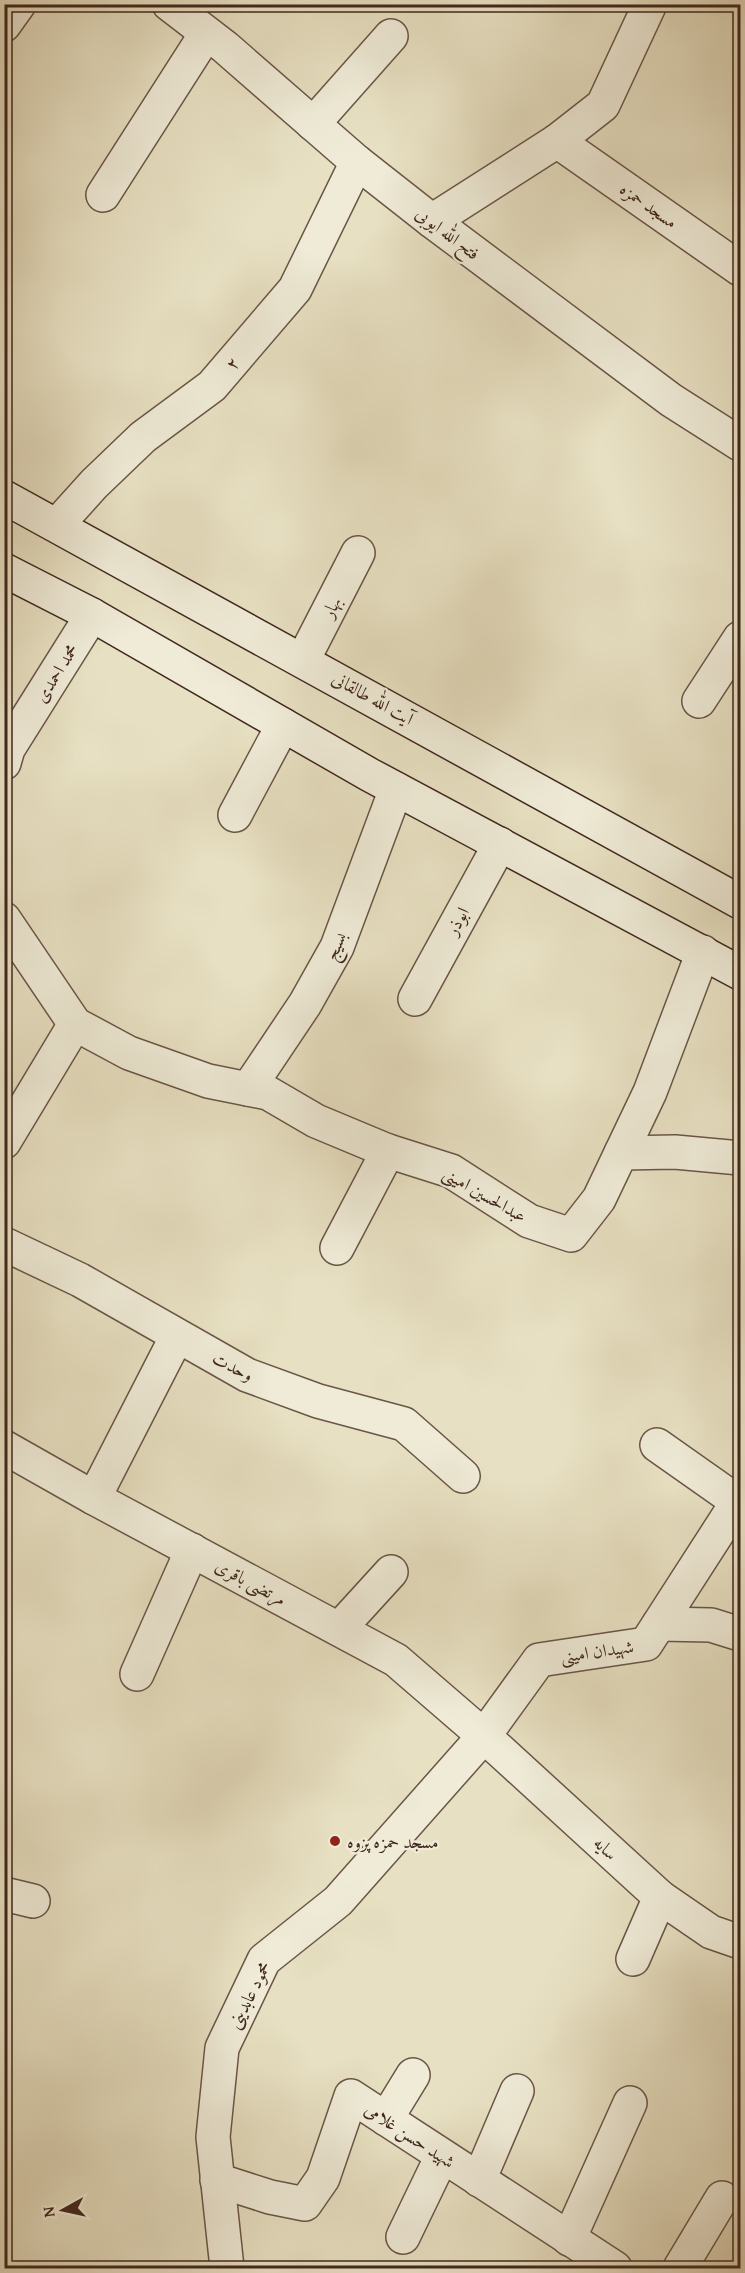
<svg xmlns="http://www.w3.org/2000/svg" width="745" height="2273" font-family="'Gentium Book Plus',Amiri,serif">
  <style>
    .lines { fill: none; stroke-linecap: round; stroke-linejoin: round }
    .street-casing { stroke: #6a5547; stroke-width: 36 }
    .secondary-casing { stroke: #41271e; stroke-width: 36 }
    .street { stroke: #efebd7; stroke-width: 33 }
    .secondary { stroke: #efebd7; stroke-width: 33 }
    .poi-dot { fill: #8f2418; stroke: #efebd7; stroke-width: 2 }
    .labels { text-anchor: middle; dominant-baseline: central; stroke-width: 4.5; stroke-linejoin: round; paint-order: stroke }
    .street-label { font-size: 18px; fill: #41271e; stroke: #efebd7 }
    .poi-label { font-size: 18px; fill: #41271e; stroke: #efebd7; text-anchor: start }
  </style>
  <rect width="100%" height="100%" fill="#e7e0c2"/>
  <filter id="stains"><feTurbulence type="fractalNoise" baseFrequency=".00333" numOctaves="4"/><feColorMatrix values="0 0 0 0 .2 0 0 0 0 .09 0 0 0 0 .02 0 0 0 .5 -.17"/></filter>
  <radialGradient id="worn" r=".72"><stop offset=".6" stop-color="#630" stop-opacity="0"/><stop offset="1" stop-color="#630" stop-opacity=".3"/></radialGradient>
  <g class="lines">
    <g class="street-casing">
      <g id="street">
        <polyline points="169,4 225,47 357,162 432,221 671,400 740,444"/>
        <polyline points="650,4 603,105 557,141 740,269"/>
        <polyline points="4,25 19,4"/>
        <polyline points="313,124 391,36"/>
        <polyline points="103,195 206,34"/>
        <polyline points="432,221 557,141"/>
        <polyline points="57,525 94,484 143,437 212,386 295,289 357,162"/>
        <polyline points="303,660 358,553"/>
        <polyline points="699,701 740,638"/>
        <polyline points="4,763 8,749 92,615"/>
        <polyline points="235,815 283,725"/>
        <polyline points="4,919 75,1024 129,1053 208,1081 268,1093 316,1121 388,1151 451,1171 529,1221 571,1235 599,1199 650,1092 703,952"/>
        <polyline points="415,999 500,844"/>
        <polyline points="248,1089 305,1004 337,947 396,789"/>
        <polyline points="4,1142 75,1024"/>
        <polyline points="621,1153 675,1152 740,1158"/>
        <polyline points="4,1244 80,1280 247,1375 318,1401 404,1424 463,1476"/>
        <polyline points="337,1248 388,1151"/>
        <polyline points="657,1445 738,1502"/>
        <polyline points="4,1447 94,1498 396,1660 484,1736 660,1897 711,1932 740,1942"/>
        <polyline points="94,1498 177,1336"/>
        <polyline points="659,1624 711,1625 740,1634"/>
        <polyline points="339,1629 391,1572"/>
        <polyline points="137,1674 192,1550"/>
        <polyline points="4,1894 33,1901"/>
        <polyline points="633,1959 660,1897"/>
        <polyline points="386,2119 413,2075"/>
        <polyline points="217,2180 270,2197 305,2204 323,2178 351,2096 615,2268"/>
        <polyline points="479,2180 517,2091"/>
        <polyline points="403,2237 442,2156"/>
        <polyline points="569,2239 630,2103"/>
        <polyline points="227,2268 213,2137 222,2048 264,1960 338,1901 484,1736 539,1660 646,1644 740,1498"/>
        <polyline points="680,2268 722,2198"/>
      </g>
    </g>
    <g class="secondary-casing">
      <g id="secondary">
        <polyline points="4,497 740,902"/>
        <polyline points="4,570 92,615 370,775 740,973"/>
      </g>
    </g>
    <use href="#street" class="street"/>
    <use href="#secondary" class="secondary"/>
  </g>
  <circle class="poi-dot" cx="335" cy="1841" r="6"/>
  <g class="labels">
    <g class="street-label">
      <text transform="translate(649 205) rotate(35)">مسجد حمزه</text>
      <text transform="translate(448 233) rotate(37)">فتح الله ایوبی</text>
      <text transform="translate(232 363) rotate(-50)">۲</text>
      <text transform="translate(331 607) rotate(-63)">بهار</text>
      <text transform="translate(56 673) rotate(-58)">محمد احمدی</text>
      <text transform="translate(373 698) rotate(29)">آیت الله طالقانی</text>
      <text transform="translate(457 921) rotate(-61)">ابوذر</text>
      <text transform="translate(335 946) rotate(-65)">بسیج</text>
      <text transform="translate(485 1194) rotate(30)">عبدالحسین امینی</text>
      <text transform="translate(233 1366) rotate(27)">وحدت</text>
      <text transform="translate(251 1582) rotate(28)">مرتضی باقری</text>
      <text transform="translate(597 1651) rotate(-8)">شهیدان امینی</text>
      <text transform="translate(606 1848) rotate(43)">سایه</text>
      <text transform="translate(249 1995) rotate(-63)">محمود عابدینی</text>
      <text transform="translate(410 2135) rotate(33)">شهید حسن غلامی</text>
    </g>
    <g class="poi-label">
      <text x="347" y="1841">مسجد حمزه پزوه</text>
    </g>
  </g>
  <rect width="745" height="2273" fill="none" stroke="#e7e0c2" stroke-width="24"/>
  <rect x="6" y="6" width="733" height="2261" fill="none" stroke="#41271e" stroke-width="3"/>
  <rect x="12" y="12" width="721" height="2249" fill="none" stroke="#41271e" stroke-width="1.5"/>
  <g transform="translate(63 2210) rotate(262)" stroke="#efebd7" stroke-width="4.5" paint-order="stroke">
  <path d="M0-4.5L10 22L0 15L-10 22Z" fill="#41271e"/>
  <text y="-9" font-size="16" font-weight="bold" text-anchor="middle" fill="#41271e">N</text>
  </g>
  <rect width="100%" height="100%" filter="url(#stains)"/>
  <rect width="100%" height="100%" fill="url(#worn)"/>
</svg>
